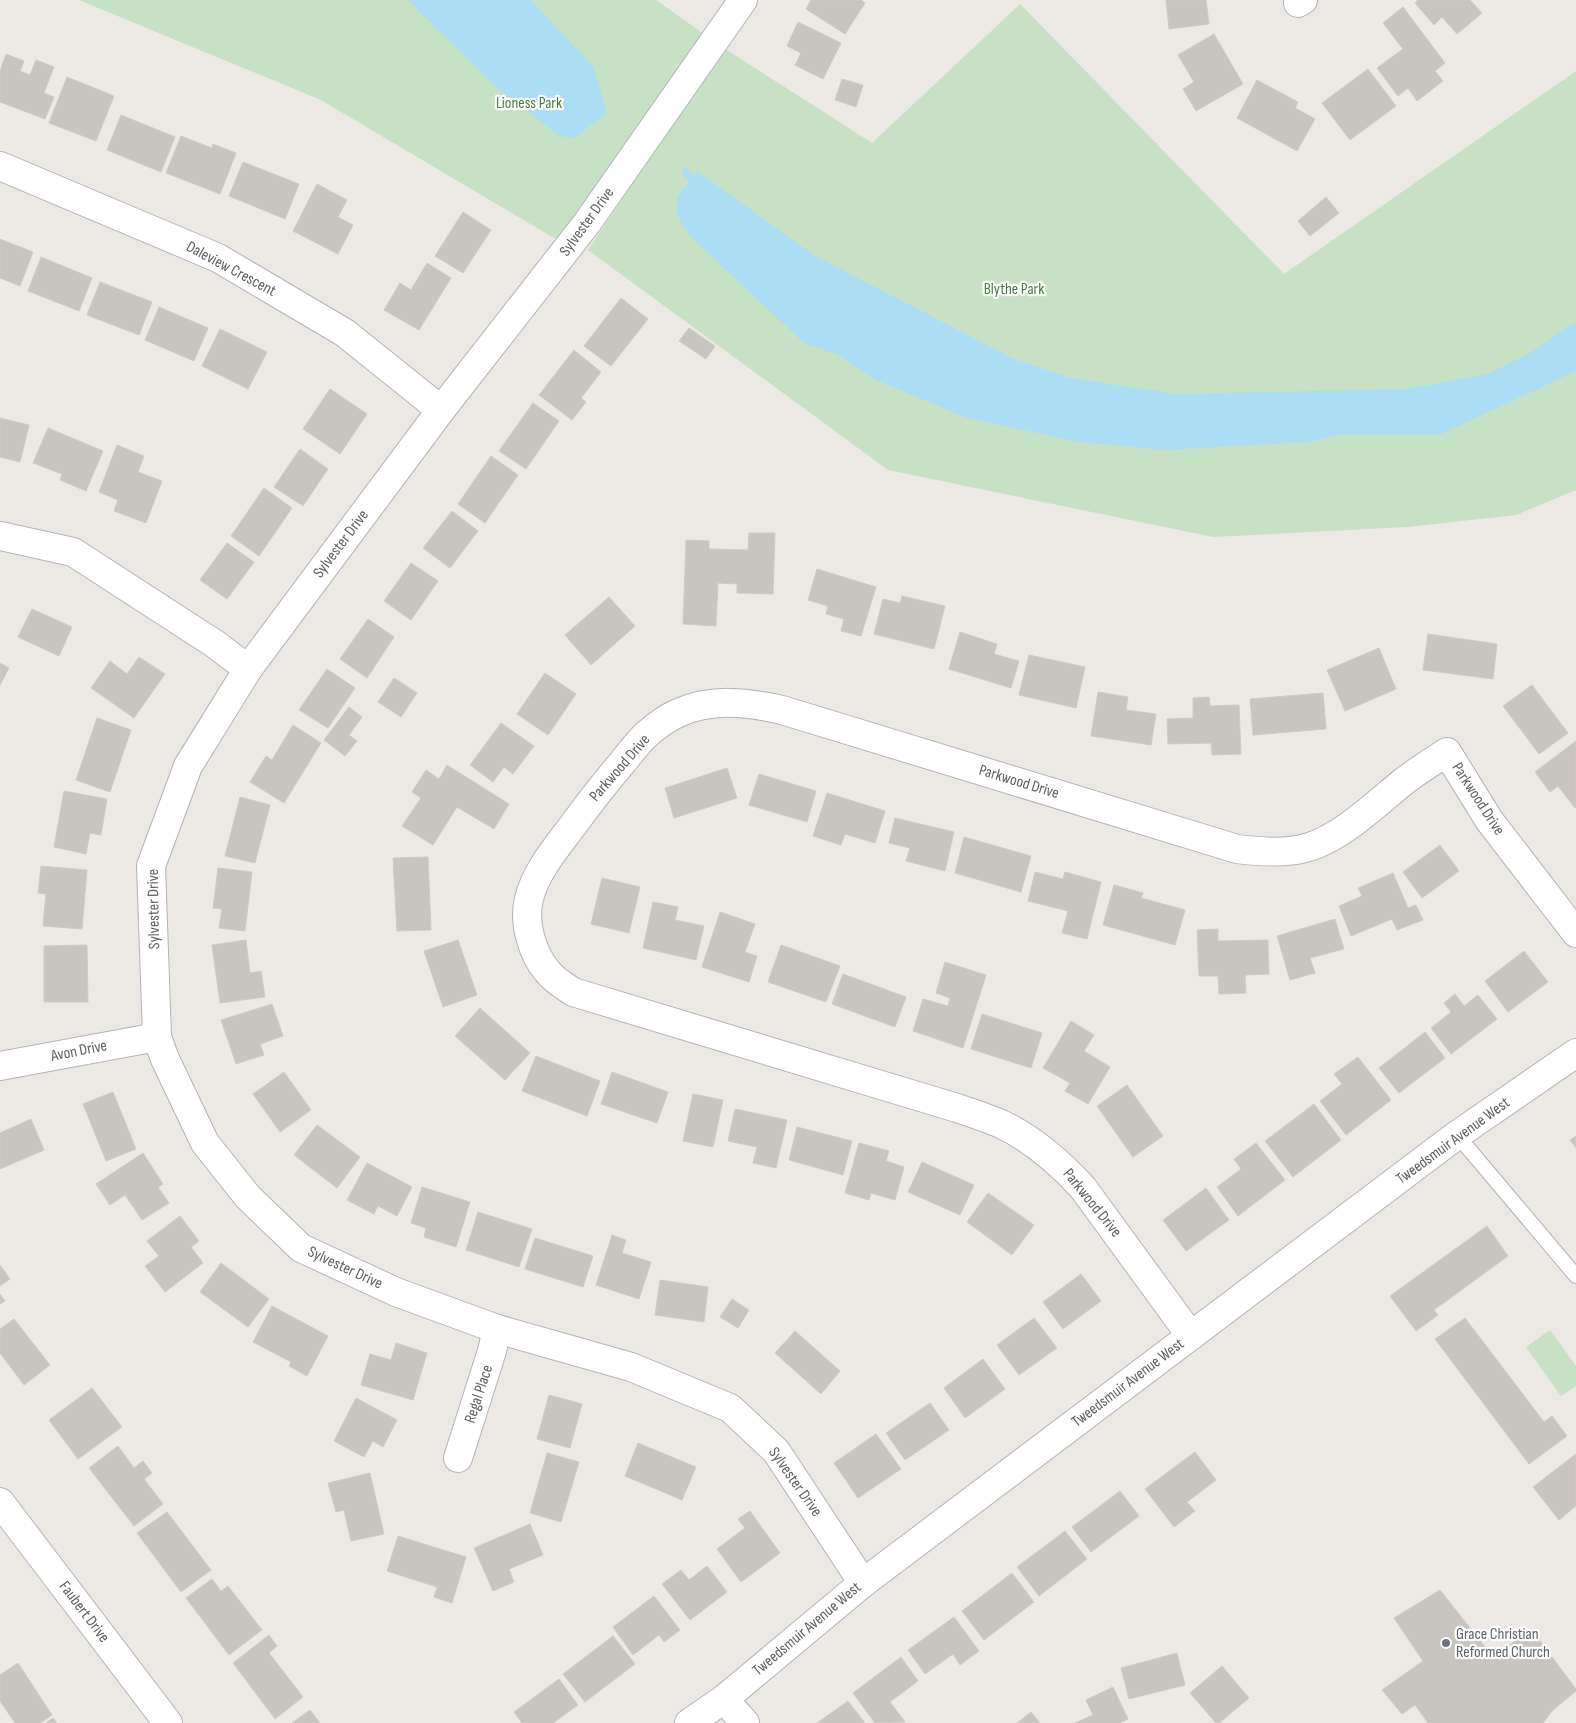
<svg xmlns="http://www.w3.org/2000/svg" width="1576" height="1723" font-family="'Sofia Sans Condensed',sans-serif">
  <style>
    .green { fill: #c6e1c3 }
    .water { fill: #abddf5 }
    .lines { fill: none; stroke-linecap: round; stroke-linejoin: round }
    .stream { stroke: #abddf5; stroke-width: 7 }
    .building { fill: #c8c4c0; stroke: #d0cac3 }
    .service-casing { stroke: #b1b4b7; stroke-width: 16 }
    .minor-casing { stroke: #b1b4b7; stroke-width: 30 }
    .tertiary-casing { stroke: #b1b4b7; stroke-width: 30 }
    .service { stroke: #fff; stroke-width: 14 }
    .minor { stroke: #fff; stroke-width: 28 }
    .tertiary { stroke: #fff; stroke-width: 28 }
    .worship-dot { fill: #6b7280; stroke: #fff; stroke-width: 2 }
    .labels { text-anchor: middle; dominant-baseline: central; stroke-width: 4.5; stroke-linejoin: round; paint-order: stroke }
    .park-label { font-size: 16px; fill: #437e3e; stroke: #fff }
    .street-label { font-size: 16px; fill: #5c5f62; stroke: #fff }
    .worship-label { font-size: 16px; fill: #5b616d; stroke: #fff; text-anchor: start }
  </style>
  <rect width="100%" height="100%" fill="#ece9e4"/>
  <g class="green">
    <polygon points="79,0 656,0 704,34 559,241 321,100"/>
    <polygon points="1020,4 1284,274 1576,71 1576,490 1516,515 1407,527 1213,537 888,470 588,250 724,48 872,143"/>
    <polygon points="1550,1330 1576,1366 1576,1386 1561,1396 1526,1347"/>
  </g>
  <g class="water">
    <polygon points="408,0 530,0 593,66 607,113 573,139 558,135 494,85"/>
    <polygon points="698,172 815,256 1012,358 1070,378 1176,394 1407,389 1487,374 1530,353 1566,328 1576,323 1576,371 1439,435 1336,435 1309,442 1163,450 1080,442 967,418 874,379 838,355 803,342 691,237 677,215 677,197"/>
  </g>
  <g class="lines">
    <polyline class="stream" points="686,172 697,187"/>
  </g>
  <g class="building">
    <polygon points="811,0 861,0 865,3 845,34 806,9"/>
    <polygon points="1166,0 1206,0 1209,24 1169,29"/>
    <polygon points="1418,0 1470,0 1482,13 1457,34 1442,17 1434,25 1415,3"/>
    <polygon points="1403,7 1445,63 1435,71 1443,81 1417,101 1408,88 1398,96 1377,68 1403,49 1383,23"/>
    <polygon points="798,22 841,43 823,79 795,65 801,53 787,46"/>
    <polygon points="1214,34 1243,84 1196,111 1183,89 1194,82 1178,55"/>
    <polygon points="6,54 24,61 20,71 30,75 36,60 54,67 44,93 54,97 45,119 0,102 0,71"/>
    <polygon points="1368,69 1396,106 1350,140 1322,103"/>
    <polygon points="67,77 114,96 96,141 49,123"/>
    <polygon points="842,79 863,85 856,107 835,100"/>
    <polygon points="1257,80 1298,102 1295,108 1315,119 1297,151 1237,118"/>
    <polygon points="121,115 175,137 161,172 107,150"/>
    <polygon points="181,136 212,148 213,144 236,153 220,194 166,173"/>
    <polygon points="243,162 299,184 285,219 229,196"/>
    <polygon points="317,184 347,200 338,217 353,225 338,254 293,231"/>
    <polygon points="1326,197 1339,213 1310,236 1298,221"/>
    <polygon points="463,212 491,230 463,273 435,256"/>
    <polygon points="0,239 33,252 20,286 0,278"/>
    <polygon points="41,257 92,278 79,311 28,291"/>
    <polygon points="427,263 451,278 419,330 384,310 400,283 411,290"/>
    <polygon points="100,282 152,302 139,335 87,315"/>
    <polygon points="621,298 648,319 611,366 584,346"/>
    <polygon points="159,307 208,328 194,361 145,340"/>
    <polygon points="689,328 715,346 706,359 679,341"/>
    <polygon points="220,329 267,352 248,389 202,366"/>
    <polygon points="574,350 601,372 581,398 586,402 572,420 539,395"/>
    <polygon points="330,389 367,414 340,454 303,429"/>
    <polygon points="533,403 559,421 526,469 499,451"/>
    <polygon points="0,418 29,425 20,462 0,457"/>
    <polygon points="48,428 103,451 86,491 60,480 62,474 33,463"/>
    <polygon points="117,445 144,456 138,472 162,481 146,523 114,511 118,500 99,492"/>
    <polygon points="300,449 328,469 303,506 274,487"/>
    <polygon points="491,456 518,475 485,523 458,504"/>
    <polygon points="264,488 292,508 259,556 231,536"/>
    <polygon points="452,511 478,531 450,568 423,548"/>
    <polygon points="749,533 775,533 773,594 737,593 737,584 718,583 716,626 683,624 686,540 709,541 709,549 748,550"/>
    <polygon points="227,543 254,562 227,599 200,580"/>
    <polygon points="411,563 438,581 411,620 384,601"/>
    <polygon points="817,569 876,587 861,636 841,631 844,619 826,614 828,606 808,600"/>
    <polygon points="902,596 945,606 934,649 874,634 883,599 900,603"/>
    <polygon points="609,597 635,626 591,665 565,635"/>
    <polygon points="32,609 72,627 59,656 18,637"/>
    <polygon points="368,619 394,637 367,678 340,659"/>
    <polygon points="960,632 997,644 994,654 1019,661 1011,688 949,669"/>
    <polygon points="1428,634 1497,644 1493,679 1423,670"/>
    <polygon points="1379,648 1396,689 1345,711 1327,670"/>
    <polygon points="1029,655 1085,667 1076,708 1019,695"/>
    <polygon points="139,657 165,674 134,718 91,688 110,661 127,674"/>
    <polygon points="0,663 9,668 0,685"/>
    <polygon points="327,669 355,688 328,728 299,710"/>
    <polygon points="545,673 576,694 548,735 517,714"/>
    <polygon points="394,678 417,693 401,717 378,702"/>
    <polygon points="1532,685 1568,733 1539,754 1503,706"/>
    <polygon points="1098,692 1128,697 1126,710 1156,714 1151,745 1091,736"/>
    <polygon points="1323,693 1326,729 1253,735 1250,699"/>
    <polygon points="1209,697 1210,706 1239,705 1241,754 1212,755 1211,743 1168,744 1167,719 1193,718 1193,698"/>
    <polygon points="349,707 362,717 349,735 357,741 345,756 324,740"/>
    <polygon points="97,718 131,730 110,792 76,780"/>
    <polygon points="501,723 534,746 513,774 504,767 493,782 470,765"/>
    <polygon points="293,725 321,743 284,803 250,782 266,756 272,760"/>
    <polygon points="1576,741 1576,807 1575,808 1558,786 1550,792 1535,772"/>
    <polygon points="447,765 509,804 494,829 457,807 433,845 402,826 421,798 412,792 426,770 439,779"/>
    <polygon points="727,768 737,798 674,818 665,788"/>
    <polygon points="759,774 816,791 807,822 749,805"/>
    <polygon points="64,791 107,799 101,835 90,833 86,854 54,847"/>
    <polygon points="827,793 885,811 875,843 845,834 841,845 813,836"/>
    <polygon points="240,797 270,805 255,863 225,856"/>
    <polygon points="895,818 954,832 945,871 906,861 910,848 889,843"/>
    <polygon points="964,837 1031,856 1021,892 955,873"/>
    <polygon points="1440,845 1459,871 1422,898 1403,872"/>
    <polygon points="428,857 431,930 397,931 393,858"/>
    <polygon points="41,866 87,870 82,929 43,926 46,894 38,893"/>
    <polygon points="218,868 252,872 245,931 219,928 222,909 213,908"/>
    <polygon points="1035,872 1063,879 1065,872 1101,882 1087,939 1062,933 1068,911 1028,901"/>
    <polygon points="1393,873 1408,908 1416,905 1423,920 1397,930 1392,919 1351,936 1339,906 1362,896 1358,888"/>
    <polygon points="602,878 640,887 629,933 591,924"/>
    <polygon points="1114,885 1143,893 1141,898 1185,910 1175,945 1103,925"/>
    <polygon points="653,902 678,907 675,920 704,926 696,960 643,948"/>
    <polygon points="720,912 755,924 745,952 757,956 749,982 702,967"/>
    <polygon points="1335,919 1344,949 1310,958 1315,973 1290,980 1277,936"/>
    <polygon points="1218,929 1218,941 1268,940 1269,974 1245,975 1246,993 1219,994 1218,976 1199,976 1197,930"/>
    <polygon points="246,940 250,973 261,971 265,997 220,1003 212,945"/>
    <polygon points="458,940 477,995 443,1007 424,951"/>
    <polygon points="87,945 88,1002 44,1002 44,946"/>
    <polygon points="781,945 840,966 826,1002 768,982"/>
    <polygon points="1524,951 1548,982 1508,1012 1485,981"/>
    <polygon points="945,962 986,975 963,1048 913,1031 923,999 948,1006 950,998 936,993"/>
    <polygon points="843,974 906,997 895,1027 832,1004"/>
    <polygon points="1455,994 1464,1006 1478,995 1497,1019 1451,1054 1431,1028 1451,1012 1444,1003"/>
    <polygon points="272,1004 283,1036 260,1044 264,1055 236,1064 221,1020"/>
    <polygon points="480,1008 530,1053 505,1080 455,1036"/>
    <polygon points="982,1014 1042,1033 1031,1068 971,1049"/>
    <polygon points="1071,1021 1094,1035 1084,1051 1110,1067 1088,1104 1065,1091 1070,1083 1043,1068"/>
    <polygon points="1425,1032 1445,1058 1399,1093 1379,1068"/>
    <polygon points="536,1056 600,1081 587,1116 522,1091"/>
    <polygon points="1358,1057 1391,1100 1346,1135 1320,1101 1342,1084 1334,1074"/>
    <polygon points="284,1072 311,1110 280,1132 253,1094"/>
    <polygon points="612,1072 668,1092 657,1123 601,1104"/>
    <polygon points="1127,1085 1163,1136 1133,1157 1097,1106"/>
    <polygon points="113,1092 136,1149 106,1161 83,1104"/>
    <polygon points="693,1094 723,1100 713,1147 683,1141"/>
    <polygon points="1314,1104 1341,1140 1293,1177 1265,1141"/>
    <polygon points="735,1109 787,1120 776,1168 753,1163 757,1147 728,1141"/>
    <polygon points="31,1119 44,1150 0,1169 0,1133"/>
    <polygon points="317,1125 360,1157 337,1188 294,1155"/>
    <polygon points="797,1127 852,1141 843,1175 789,1160"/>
    <polygon points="1576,1136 1576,1148 1570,1140"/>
    <polygon points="859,1143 889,1151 886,1161 904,1167 895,1200 871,1193 869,1200 845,1193"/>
    <polygon points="1256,1143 1285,1180 1238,1216 1217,1187 1241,1169 1234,1159"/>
    <polygon points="143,1153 163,1184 158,1187 169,1203 142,1220 125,1195 110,1205 96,1184"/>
    <polygon points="922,1162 974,1185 960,1215 908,1192"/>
    <polygon points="367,1163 412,1187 397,1216 378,1206 374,1214 347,1200"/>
    <polygon points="422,1187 470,1202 456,1247 424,1237 426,1228 411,1223"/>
    <polygon points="1206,1188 1229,1220 1186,1251 1163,1220"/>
    <polygon points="988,1193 1034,1225 1012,1255 967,1222"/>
    <polygon points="478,1212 532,1229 519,1267 466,1250"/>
    <polygon points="180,1216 199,1241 191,1247 203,1263 165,1292 145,1266 159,1256 147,1241"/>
    <polygon points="1487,1226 1508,1256 1434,1310 1438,1315 1416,1331 1390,1296"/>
    <polygon points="612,1235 626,1240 622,1253 651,1262 639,1299 596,1285"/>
    <polygon points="535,1238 593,1256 583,1287 525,1269"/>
    <polygon points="221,1263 269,1299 248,1327 200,1292"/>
    <polygon points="0,1265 10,1279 0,1286"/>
    <polygon points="1081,1274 1101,1301 1063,1329 1043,1302"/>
    <polygon points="660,1280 708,1287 704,1322 655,1315"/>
    <polygon points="0,1294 5,1301 0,1304"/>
    <polygon points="732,1299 749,1310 738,1328 720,1317"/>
    <polygon points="272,1306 328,1336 307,1376 289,1366 291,1362 253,1342"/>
    <polygon points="1034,1318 1057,1348 1019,1375 997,1345"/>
    <polygon points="1465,1318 1544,1422 1552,1416 1567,1436 1529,1464 1435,1339"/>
    <polygon points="14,1319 50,1365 24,1385 0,1353 0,1329"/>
    <polygon points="795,1331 840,1371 821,1394 775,1353"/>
    <polygon points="396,1343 427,1353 413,1400 361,1385 370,1354 391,1360"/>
    <polygon points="983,1359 1005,1389 965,1418 944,1388"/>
    <polygon points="92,1388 122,1427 78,1459 49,1420"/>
    <polygon points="549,1395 582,1404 570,1448 537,1439"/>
    <polygon points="356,1398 397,1420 383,1447 373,1441 364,1457 334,1441"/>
    <polygon points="930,1403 949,1430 905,1460 886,1433"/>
    <polygon points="876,1434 901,1469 858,1498 834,1463"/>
    <polygon points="638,1443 696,1467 682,1500 625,1476"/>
    <polygon points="118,1446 134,1468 143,1461 152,1473 144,1479 163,1504 134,1526 89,1468"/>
    <polygon points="1195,1452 1216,1480 1187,1502 1195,1511 1174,1527 1145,1489"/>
    <polygon points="547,1453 579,1462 561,1522 530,1513"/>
    <polygon points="1576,1454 1576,1506 1559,1520 1533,1487"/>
    <polygon points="370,1473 384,1534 351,1541 344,1510 336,1512 328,1483"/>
    <polygon points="1120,1491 1139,1516 1091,1552 1072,1527"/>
    <polygon points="750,1511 780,1553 741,1582 717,1549 745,1528 738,1519"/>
    <polygon points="167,1512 211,1570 181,1592 137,1533"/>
    <polygon points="530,1524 543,1555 509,1569 514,1582 493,1591 474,1548"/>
    <polygon points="1065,1531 1087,1559 1039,1596 1017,1567"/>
    <polygon points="398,1536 466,1557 452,1603 434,1597 437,1587 387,1571"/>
    <polygon points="707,1566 727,1592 690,1620 662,1584 681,1570 689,1580"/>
    <polygon points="1012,1573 1034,1602 984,1640 962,1611"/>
    <polygon points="212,1579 221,1591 228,1586 262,1630 229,1655 186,1598"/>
    <polygon points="1440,1590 1493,1657 1531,1629 1576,1689 1576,1691 1552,1711 1543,1723 1428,1723 1415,1705 1402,1714 1382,1690 1423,1661 1394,1618"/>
    <polygon points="654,1596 680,1630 664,1642 659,1635 633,1655 613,1627"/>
    <polygon points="954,1617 979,1651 960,1665 953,1654 925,1674 908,1650"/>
    <polygon points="269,1635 277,1646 269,1653 303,1697 275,1719 233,1663"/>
    <polygon points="613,1636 635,1664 585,1702 563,1674"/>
    <polygon points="1177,1653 1185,1685 1129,1699 1121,1668"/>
    <polygon points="901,1657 918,1681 890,1702 905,1722 875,1723 853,1693"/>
    <polygon points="18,1663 52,1715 40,1723 15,1723 0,1701 0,1675"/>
    <polygon points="1222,1666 1249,1698 1219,1723 1216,1723 1190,1693"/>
    <polygon points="559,1679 578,1705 553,1723 522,1723 514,1712"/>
    <polygon points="1113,1687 1128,1719 1119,1723 1075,1723 1093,1715 1086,1700"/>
    <polygon points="848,1701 865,1723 817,1723"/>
    <polygon points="310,1710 320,1723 292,1723"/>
    <polygon points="1031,1712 1040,1723 1017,1723"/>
    <polygon points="53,1718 57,1723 46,1723"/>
  </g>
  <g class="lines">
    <g class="service-casing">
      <polyline id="service" points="1457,1135 1576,1276"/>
    </g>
    <g class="minor-casing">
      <g id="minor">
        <polyline points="743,0 587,223 441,410 248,669 188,766 151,866 157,1037 165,1059 205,1143 248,1197 301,1248 396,1292 497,1329 631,1367 730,1408 776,1451 863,1583"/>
        <polyline points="1298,3 1303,0"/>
        <polyline points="0,166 218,258 345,333 441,410"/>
        <polyline points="0,536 73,552 215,644 248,669"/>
        <polyline points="0,1066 157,1037"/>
        <path d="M 1191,1336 L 1083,1188 C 1060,1163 1033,1139 1001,1124 C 987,1118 972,1113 957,1108 L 573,992 C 564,986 554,980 547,971 C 532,953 523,922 529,899 C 535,873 555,849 571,828 C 587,806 604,784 622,763 C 630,753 638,742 647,734 C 656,726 667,718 678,713 C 712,698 747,702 782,710 L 1237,849 C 1260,852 1287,854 1309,847 C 1342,837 1376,804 1403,782 C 1417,771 1432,762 1447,752 L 1489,820 L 1576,933"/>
        <polyline points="458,1458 492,1351 497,1329"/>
        <polyline points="0,1502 168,1723"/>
        <polyline points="724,1699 745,1723"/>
      </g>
    </g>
    <g class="tertiary-casing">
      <polyline id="tertiary" points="689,1723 724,1699 863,1583 1457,1135 1576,1053"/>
    </g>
    <use href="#service" class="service"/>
    <use href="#minor" class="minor"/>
    <use href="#tertiary" class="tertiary"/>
  </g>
  <circle class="worship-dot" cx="1446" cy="1643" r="5"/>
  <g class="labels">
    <g class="park-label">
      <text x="529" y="103">Lioness Park</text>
      <text x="1014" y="289">Blythe Park</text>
    </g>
    <g class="street-label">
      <text transform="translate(587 222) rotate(-54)">Sylvester Drive</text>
      <text transform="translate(231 269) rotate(28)">Daleview Crescent</text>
      <text transform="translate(341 544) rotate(-53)">Sylvester Drive</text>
      <text transform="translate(620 768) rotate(-49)">Parkwood Drive</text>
      <text transform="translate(1019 782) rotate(17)">Parkwood Drive</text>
      <text transform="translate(1478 799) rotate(57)">Parkwood Drive</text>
      <text transform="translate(154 909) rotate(-91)">Sylvester Drive</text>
      <text transform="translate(79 1051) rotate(-11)">Avon Drive</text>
      <text transform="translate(1453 1141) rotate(-36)">Tweedsmuir Avenue West</text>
      <text transform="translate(1092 1203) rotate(51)">Parkwood Drive</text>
      <text transform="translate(345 1268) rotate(25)">Sylvester Drive</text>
      <text transform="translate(1128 1383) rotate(-37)">Tweedsmuir Avenue West</text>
      <text transform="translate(479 1394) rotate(-72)">Regal Place</text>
      <text transform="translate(795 1482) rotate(55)">Sylvester Drive</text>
      <text transform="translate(84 1612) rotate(53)">Faubert Drive</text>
      <text transform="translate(807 1629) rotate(-40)">Tweedsmuir Avenue West</text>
    </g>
    <g class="worship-label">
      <text x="1456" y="1634">Grace Christian<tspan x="1456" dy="18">Reformed Church</tspan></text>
    </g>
  </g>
</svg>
